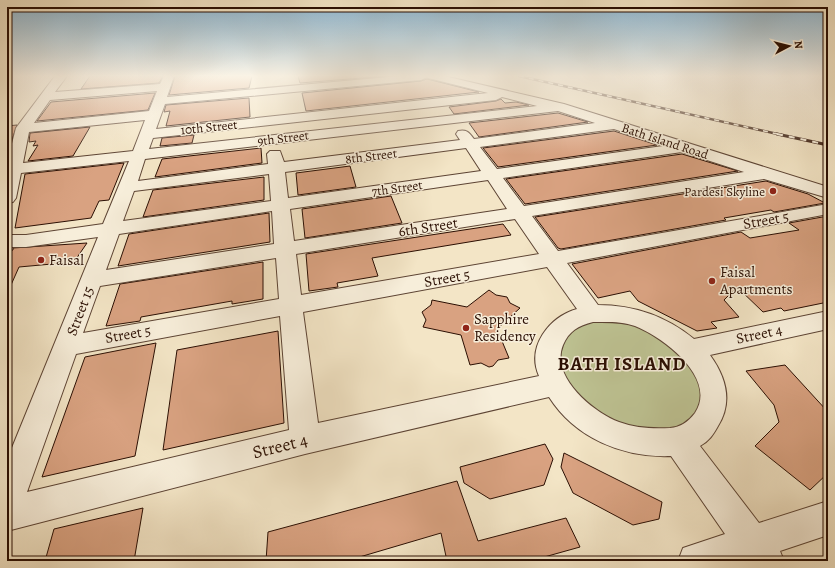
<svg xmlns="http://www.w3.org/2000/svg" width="835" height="568" font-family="Alegreya,serif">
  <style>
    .green { fill: #bec393; stroke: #74694b }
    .building { fill: #d9a281; stroke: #2b0f03 }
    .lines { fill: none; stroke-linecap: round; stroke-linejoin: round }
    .minor-casing { stroke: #5d4434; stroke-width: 2 }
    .minor { fill: #f7eeda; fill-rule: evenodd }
    .rail-far1-casing { stroke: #2b0f03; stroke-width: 2.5 }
    .rail-casing { stroke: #2b0f03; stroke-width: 3 }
    .rail-far1 { stroke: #f7eeda; stroke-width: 1.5; stroke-dasharray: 5; stroke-linecap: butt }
    .rail { stroke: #f7eeda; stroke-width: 2; stroke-dasharray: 6; stroke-linecap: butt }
    .poi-dot { fill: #8f2418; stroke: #f7eeda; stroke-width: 1.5 }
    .labels { text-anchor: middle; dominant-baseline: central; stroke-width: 3; stroke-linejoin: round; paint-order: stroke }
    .far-street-label { font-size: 13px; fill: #2b0f03; stroke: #f7eeda }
    .far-poi-label { font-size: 13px; fill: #2b0f03; stroke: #f7eeda; text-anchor: end }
    .street-label { font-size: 15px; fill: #2b0f03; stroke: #f7eeda }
    .poi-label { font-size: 15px; fill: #2b0f03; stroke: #f7eeda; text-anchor: start }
    .near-street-label { font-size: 18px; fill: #2b0f03; stroke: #f7eeda }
    .district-label { font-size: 19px; font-weight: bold; letter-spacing: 1px; fill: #2b0f03; stroke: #f7eeda }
  </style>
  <rect width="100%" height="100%" fill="#f3e5c6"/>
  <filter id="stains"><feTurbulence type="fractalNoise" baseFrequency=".005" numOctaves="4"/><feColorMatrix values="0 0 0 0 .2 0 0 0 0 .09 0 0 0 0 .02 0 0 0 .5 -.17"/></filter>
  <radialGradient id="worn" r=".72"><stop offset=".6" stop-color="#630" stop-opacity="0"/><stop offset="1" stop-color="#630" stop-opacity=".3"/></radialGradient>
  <polygon class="green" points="609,312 691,349 713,412 652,443 570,405 550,344 559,328"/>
  <g class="building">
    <polygon points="90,76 163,76 159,83 81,89"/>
    <polygon points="175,76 252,76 249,88 169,95"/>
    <polygon points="298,76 387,76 300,83"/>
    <polygon points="427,79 479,92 306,111 302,93 421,81"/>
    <polygon points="155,93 148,110 37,121 51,102"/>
    <polygon points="249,98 250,117 166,126 170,111 164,112 166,105"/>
    <polygon points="501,99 505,103 516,102 529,105 454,114 449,107 496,101"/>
    <polygon points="558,113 588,122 479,137 469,123"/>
    <polygon points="17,125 10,146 7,146 7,126"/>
    <polygon points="90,127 73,156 28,161 38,145 33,146 36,141 29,142 30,133"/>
    <polygon points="614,131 657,145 498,167 483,148"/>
    <polygon points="194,135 192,143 160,146 162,138"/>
    <polygon points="261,148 262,163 155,177 162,159"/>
    <polygon points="682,154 738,171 525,204 506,179"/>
    <polygon points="124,163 109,200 99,201 91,218 15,228 25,174"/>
    <polygon points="350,166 356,187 298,195 296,173"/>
    <polygon points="264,177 264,200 143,217 153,190"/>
    <polygon points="766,181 808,194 825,203 774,212 771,210 724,218 726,220 561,249 558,248 535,217"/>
    <polygon points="391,196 402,223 305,238 302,209"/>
    <polygon points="269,213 270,242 118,266 129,234"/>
    <polygon points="828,216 828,302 784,311 781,308 763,312 737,287 724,300 739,317 711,322 717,328 697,331 638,301 630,291 598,298 572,264 741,232 750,238 799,230 789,223"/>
    <polygon points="503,224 511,235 372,258 378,276 337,283 338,287 309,291 306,254"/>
    <polygon points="87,243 74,262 19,267 7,294 7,252 13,250 13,248"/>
    <polygon points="263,262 263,299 232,304 232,301 141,317 140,321 106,326 120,284"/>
    <polygon points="489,290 496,295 507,297 510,303 520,308 497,329 509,358 498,360 493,366 489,367 481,363 470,365 461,335 423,327 426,320 422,312 431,305 432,300 467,307"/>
    <polygon points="278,331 284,423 163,450 177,350"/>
    <polygon points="156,343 135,456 42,477 85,357"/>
    <polygon points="785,365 828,412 828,473 810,490 755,446 779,422 774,405 746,371"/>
    <polygon points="545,444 553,459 544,485 490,499 464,483 460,467"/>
    <polygon points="564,453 662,502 659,519 633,525 573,493 561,467"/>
    <polygon points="457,481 478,541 566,518 580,547 530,561 447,561 441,533 346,561 266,561 268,532"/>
    <polygon points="143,508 134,561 45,561 54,529"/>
  </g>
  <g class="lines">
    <g class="minor-casing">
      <path id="minor" d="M 55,76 L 67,76 L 55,92 L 160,84 L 164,76 L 174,76 L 167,97 L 399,76 L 426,76 L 427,77 L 421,80 L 165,104 L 156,129 L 488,93 L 428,78 L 426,76 L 444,76 L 564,104 L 828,187 L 828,198 L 764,179 L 532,216 L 558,251 L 828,204 L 828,214 L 567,263 L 598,305 C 634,305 666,316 694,339 L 828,311 L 828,329 L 710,355 C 726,377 733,402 718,426 C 713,435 709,441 700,446 L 759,523 L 828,501 L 828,535 L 780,551 L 784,561 L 678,561 L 683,548 L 725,534 L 671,456 C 623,458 575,438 549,397 L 305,454 L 7,531 L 7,460 L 98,237 L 26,247 L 7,247 L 7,235 L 26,235 L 103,224 L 129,161 L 21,173 L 16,198 L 13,202 L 7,203 L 7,163 L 16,128 ZM 157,91 L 149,111 L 34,123 L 50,100 ZM 502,97 L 537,106 L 149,149 L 153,138 L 496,100 ZM 558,111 L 595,123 L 474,139 C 469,132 466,129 458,131 L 456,134 L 460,140 L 284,162 L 280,151 L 270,151 L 267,154 L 268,164 L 138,181 L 145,159 ZM 145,120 L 133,151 L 23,163 L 29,132 ZM 614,129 L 663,146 L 497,169 L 480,147 ZM 466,148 L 481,171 L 288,198 L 285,172 ZM 682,152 L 744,172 L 524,206 L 503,178 ZM 269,174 L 271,201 L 123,221 L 134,191 ZM 488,180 L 507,209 L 294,241 L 290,209 ZM 272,211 L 274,244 L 106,270 L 119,234 ZM 515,219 L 539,254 L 301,295 L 296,254 ZM 276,258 L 279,299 L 83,333 L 100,286 ZM 547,267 L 577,309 C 549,317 526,347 539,376 L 318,423 L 303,312 ZM 280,316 L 289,430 L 27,492 L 76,354 ZM 593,322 C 606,322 622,321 635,326 C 663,337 718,378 695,413 C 688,422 681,427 670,428 C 653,429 635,428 619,422 C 593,412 550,377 563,345 C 569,331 578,326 593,322 Z"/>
    </g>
    <use href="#minor" class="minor"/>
    <g class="rail-far1-casing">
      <polyline id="rail-far1" points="519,76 782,135"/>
    </g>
    <g class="rail-casing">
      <polyline id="rail" points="777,134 828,145"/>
    </g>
    <use href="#rail-far1" class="rail-far1"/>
    <use href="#rail" class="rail"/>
  </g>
  <linearGradient id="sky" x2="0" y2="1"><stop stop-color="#8ab8d6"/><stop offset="0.49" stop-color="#faf3e5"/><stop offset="1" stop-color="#faf3e5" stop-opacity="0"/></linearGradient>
  <rect width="835" height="155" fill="url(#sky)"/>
  <g class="poi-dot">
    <circle cx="773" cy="191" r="4"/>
    <circle cx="41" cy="260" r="4"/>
    <circle cx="712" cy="281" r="4"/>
    <circle cx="466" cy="328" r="4"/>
  </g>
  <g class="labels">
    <g class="far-street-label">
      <text transform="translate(209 127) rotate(-6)">10th Street</text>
      <text transform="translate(283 138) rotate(-7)">9th Street</text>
      <text transform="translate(665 141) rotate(18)">Bath Island Road</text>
      <text transform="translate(371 156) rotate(-7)">8th Street</text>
      <text transform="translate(397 188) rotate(-8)">7th Street</text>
    </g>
    <g class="far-poi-label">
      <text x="765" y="191">Pardesi Skyline</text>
    </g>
    <g class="street-label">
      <text transform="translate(766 220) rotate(-10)">Street 5</text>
      <text transform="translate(428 227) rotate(-9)">6th Street</text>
      <text transform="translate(447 278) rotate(-10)">Street 5</text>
      <text transform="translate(80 311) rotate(-69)">Street 15</text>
      <text transform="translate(128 334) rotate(-10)">Street 5</text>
      <text transform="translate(759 334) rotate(-12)">Street 4</text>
    </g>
    <g class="poi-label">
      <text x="49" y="260">Faisal</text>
      <text x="720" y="272">Faisal<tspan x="720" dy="17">Apartments</tspan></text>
      <text x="474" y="319">Sapphire<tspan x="474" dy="17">Residency</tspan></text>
    </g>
    <g class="near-street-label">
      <text transform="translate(280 446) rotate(-14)">Street 4</text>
    </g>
    <g class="district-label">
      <text x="622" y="364">BATH ISLAND</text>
    </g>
  </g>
  <rect width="835" height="568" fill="none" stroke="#f3e5c6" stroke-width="24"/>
  <rect x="8" y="8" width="819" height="552" fill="none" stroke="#2b0f03" stroke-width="2"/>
  <rect x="12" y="12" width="811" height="544" fill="none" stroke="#2b0f03"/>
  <g transform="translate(789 46) rotate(83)" stroke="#f7eeda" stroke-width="3" paint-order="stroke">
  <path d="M0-3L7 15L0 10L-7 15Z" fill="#2b0f03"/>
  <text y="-6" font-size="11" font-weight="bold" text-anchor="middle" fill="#2b0f03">N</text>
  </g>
  <rect width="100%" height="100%" filter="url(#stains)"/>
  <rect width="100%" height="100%" fill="url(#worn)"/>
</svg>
